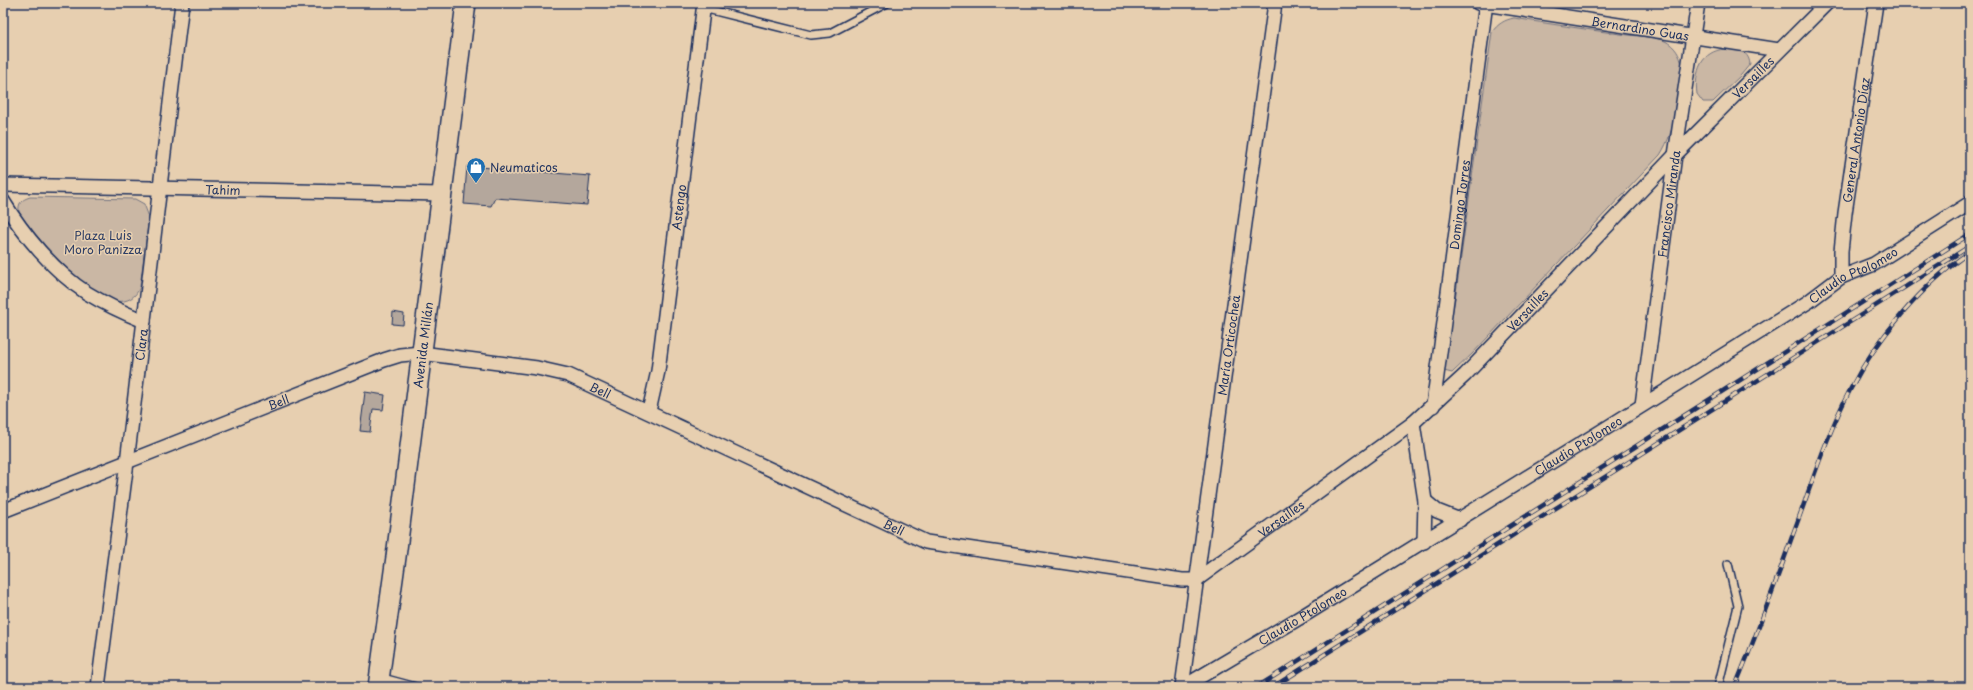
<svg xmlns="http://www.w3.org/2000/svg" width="1973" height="690" font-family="'Playpen Sans',sans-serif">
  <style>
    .green { fill: #cab7a4; stroke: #727381 }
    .building { fill: #b4a79c; stroke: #1b2f5e }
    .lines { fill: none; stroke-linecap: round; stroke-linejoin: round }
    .lane-casing { stroke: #1b2f5e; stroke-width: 10 }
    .street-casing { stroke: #1b2f5e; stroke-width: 16 }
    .secondary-casing { stroke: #1b2f5e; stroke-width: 22 }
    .lane { stroke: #e7cfb0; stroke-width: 7 }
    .street { stroke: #e7cfb0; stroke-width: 13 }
    .secondary { stroke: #e7cfb0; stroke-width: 19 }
    .rail-casing { stroke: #1b2f5e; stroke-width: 4.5 }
    .rail { stroke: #e7cfb0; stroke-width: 3; stroke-dasharray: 9; stroke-linecap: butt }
    .labels { text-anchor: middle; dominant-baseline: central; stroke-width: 3; stroke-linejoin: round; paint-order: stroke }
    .street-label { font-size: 12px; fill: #1b2f5e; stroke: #e7cfb0 }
    .poi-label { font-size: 12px; fill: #1b2f5e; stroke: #e7cfb0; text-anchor: start }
    .park-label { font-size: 12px; fill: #2c3d65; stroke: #e7cfb0 }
  </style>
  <rect width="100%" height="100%" fill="#e7cfb0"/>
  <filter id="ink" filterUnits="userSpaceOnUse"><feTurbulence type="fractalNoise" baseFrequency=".025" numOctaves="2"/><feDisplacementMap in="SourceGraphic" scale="8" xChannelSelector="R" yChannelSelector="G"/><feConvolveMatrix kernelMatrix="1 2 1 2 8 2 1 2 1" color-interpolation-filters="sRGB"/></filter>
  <g filter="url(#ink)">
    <g class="green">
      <path d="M 1514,18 C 1549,24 1584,29 1620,34 C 1634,36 1652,36 1665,41 C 1675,46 1680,55 1682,65 C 1678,97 1677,128 1660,155 L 1472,354 L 1452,373 L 1444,371 L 1443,365 L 1456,293 L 1492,32 C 1498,24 1504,20 1514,18 Z"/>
      <path d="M 1725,49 C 1737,50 1748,49 1750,64 L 1741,75 L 1713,102 L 1703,102 L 1697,94 C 1694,72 1701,51 1725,49 Z"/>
      <path d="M 30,197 L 135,199 L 144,204 L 149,217 L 140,287 C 136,297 127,303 116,301 C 89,297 33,235 19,212 C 18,203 21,200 30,197 Z"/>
    </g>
    <g class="building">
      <polygon points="467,166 590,176 587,205 495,198 491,206 464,204"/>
      <polygon points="393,312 404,314 403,325 392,324"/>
      <polygon points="365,392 385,395 383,410 373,409 370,432 360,431"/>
    </g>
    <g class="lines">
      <g class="lane-casing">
        <g id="lane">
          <polyline points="703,8 811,35 830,33 887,3"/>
          <polyline points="379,677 416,687"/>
          <polyline points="1718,687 1738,606 1728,564"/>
        </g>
      </g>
      <g class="street-casing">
        <g id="street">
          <path id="s1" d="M 1478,3 L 1779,50"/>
          <path id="s2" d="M 3,185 L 442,194"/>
          <path d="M 3,201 C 23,234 54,272 87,293 C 105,304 124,313 144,321"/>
          <path id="s3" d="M 1841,277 L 1841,251 L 1845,213 L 1876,3"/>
          <path id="s4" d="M 1642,405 L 1675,155 L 1698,3"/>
          <path id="s5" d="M 1433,406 L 1486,3"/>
          <path id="s6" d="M 649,411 L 658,371 L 704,3"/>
          <polyline points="1413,423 1425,501 1424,542"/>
          <polyline points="1425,501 1437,511 1460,520"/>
          <path id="s7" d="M 3,511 L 384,360 L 400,355 L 421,353 L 537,368 L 568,375 L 926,542 L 1182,580 L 1196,580 L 1413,423 L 1465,375 L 1675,155 L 1827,3"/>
          <path id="s8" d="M 98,687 L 127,462 L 182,3"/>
          <path id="s9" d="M 1182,687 L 1275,3"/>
          <path id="s10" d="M 1183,687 L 1306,614 L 1608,427 L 1808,302 L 1841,277 L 1874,264 L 1970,203"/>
        </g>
      </g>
      <g class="secondary-casing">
        <g id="secondary">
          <path id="s11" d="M 378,687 L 396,557 L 466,3"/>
        </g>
      </g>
      <use href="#lane" class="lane"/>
      <use href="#street" class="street"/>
      <use href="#secondary" class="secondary"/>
      <g class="rail-casing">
        <g id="rail">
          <polyline points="1257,687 1970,234"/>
          <polyline points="1273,687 1970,246"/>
          <path d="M 1735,687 C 1756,636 1775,585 1793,534 C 1811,486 1826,436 1850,390 C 1875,341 1923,283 1970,252"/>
        </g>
      </g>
      <use href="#rail" class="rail"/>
    </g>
  </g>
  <defs>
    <g id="shop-pin" transform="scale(1)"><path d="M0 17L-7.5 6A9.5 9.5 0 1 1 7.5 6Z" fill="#1f6fb2" stroke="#e7cfb0"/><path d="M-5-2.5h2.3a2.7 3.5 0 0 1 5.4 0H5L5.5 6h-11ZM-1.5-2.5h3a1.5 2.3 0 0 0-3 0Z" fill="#fff"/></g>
  </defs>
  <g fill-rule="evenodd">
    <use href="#shop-pin" x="476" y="167"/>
  </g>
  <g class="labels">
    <g class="street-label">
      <text stroke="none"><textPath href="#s1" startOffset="164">Bernardino Guas</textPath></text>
      <text stroke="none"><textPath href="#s7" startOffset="2017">Versailles</textPath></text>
      <text stroke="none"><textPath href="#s3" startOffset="138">General Antonio Díaz</textPath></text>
      <text stroke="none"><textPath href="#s2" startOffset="220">Tahim</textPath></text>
      <text stroke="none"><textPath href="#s5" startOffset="203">Domingo Torres</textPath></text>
      <text stroke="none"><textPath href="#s4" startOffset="203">Francisco Miranda</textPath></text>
      <text stroke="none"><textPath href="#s6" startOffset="206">Astengo</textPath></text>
      <text stroke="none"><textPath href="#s10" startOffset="787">Claudio Ptolomeo</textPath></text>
      <text stroke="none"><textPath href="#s7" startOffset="1693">Versailles</textPath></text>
      <text stroke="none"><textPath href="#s8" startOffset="345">Clara</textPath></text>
      <text stroke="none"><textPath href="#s11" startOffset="345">Avenida Millán</textPath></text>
      <text stroke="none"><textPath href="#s9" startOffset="345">María Orticochea</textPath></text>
      <text stroke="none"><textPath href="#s7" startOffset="632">Bell</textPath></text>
      <text stroke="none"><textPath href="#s7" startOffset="296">Bell</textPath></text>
      <text stroke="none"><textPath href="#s10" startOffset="463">Claudio Ptolomeo</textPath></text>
      <text stroke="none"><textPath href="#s7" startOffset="1369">Versailles</textPath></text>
      <text stroke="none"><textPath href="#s7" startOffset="956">Bell</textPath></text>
      <text stroke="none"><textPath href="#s10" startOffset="139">Claudio Ptolomeo</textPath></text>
    </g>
    <g class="poi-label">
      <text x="490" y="167">Neumaticos</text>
    </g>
    <g class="park-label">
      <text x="103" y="235">Plaza Luis<tspan x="103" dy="14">Moro Panizza</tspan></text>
    </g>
  </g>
  <rect width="1973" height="690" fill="none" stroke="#e7cfb0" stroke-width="16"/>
  <rect x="8" y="8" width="1957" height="674" fill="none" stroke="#1b2f5e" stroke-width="1.5" filter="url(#ink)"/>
</svg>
